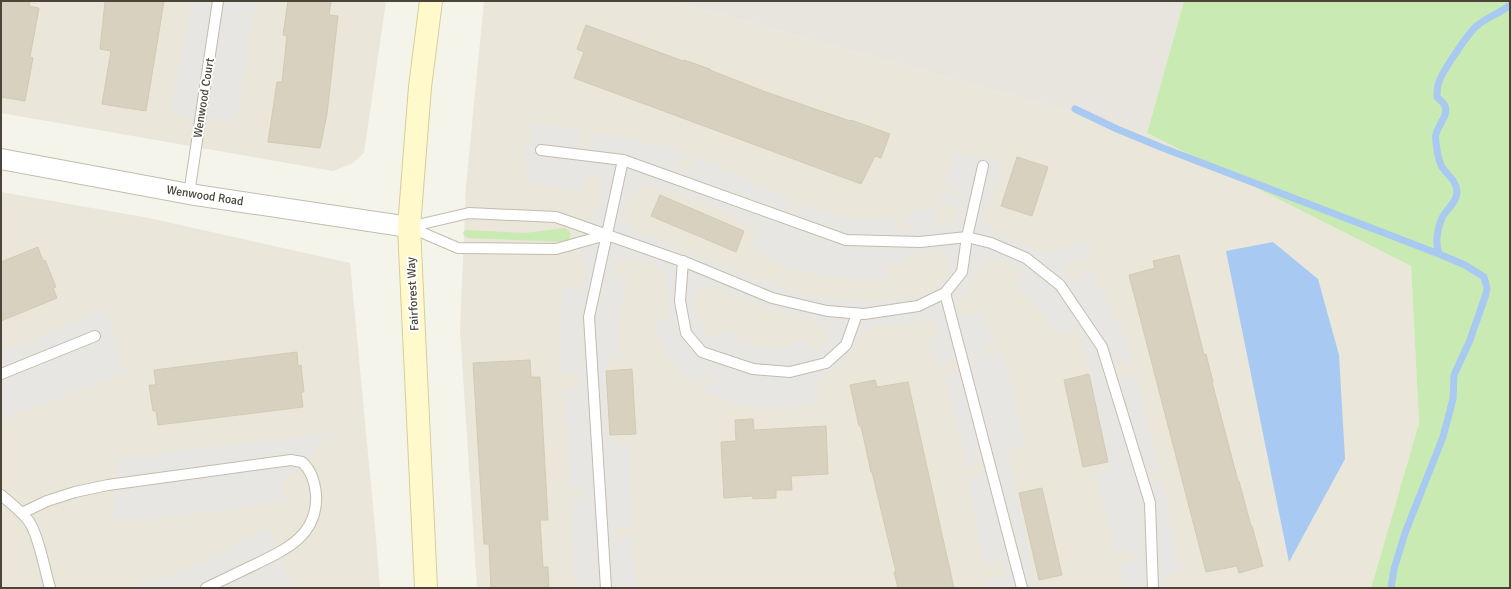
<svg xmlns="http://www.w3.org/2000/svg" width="1511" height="589" font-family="Signika,sans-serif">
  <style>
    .residential { fill: #eae6d9 }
    .industrial { fill: #e8e5df }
    .green { fill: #caeab3 }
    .parking { fill: #e7e6e2; fill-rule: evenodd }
    .water { fill: #a7c9f2 }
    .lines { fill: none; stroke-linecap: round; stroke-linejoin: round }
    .stream { stroke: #a7c9f2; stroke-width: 7 }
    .building { fill: #d8d1c0; stroke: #d3cab2 }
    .lane-casing { stroke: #c1bdad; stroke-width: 12 }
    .street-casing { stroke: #c1bdad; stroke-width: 22 }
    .secondary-casing { stroke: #d6ce9a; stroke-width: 24 }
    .lane { stroke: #fff; stroke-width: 10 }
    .street { stroke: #fff; stroke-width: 20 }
    .secondary { stroke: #fff9cb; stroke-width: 22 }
    .labels { text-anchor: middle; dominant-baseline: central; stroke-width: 4; stroke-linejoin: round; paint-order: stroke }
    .street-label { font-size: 12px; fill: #4a4538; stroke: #fff }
  </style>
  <rect width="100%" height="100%" fill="#f5f4eb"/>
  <g class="residential">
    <polygon points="1,1 386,1 364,153 353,163 333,171 1,113"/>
    <polygon points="484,1 672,1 1147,133 1411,266 1419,423 1371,588 477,588 460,330 466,186"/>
    <polygon points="1,192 149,218 350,263 376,538 380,588 1,588"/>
  </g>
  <polygon class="industrial" points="672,1 1184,1 1147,133"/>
  <g class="green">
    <polygon points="1184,1 1510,1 1510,588 1371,588 1419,423 1411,266 1147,133"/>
    <path d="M 565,228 L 570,232 C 571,237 569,241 564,242 L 467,238 L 463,234 L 464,231 L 467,230 L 525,233 Z"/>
  </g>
  <g class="parking">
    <polygon points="192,1 250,1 257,3 235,122 190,117 170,113"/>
    <path d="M 532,123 L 580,130 L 579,141 L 581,145 L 584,147 L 588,147 L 593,144 L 595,131 L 683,150 L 679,165 L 680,170 L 686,172 L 690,171 L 696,157 L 791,199 L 783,214 L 794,219 L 801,205 L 844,217 L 857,219 L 870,219 L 891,216 L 894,229 L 902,231 L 906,231 L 909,228 L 906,213 L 936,208 L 938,223 L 939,225 L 945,227 L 954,222 L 957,218 L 959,212 L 957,209 L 940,203 L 944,191 L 961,197 L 964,196 L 963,193 L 945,187 L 956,152 L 974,158 L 978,156 L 1003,164 L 985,212 L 985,219 L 990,230 L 997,234 L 1013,239 L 1037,251 L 1046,253 L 1063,246 L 1088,243 L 1091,255 L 1072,261 L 1062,272 L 1071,279 L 1075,281 L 1079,279 L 1089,271 L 1105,295 L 1116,316 L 1125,338 L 1131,360 L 1117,364 L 1115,371 L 1117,375 L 1120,376 L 1136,372 L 1158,470 L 1144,474 L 1148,484 L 1161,480 L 1182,572 L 1167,575 L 1165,578 L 1167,588 L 1123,588 L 1119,565 L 1133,562 L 1135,557 L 1134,553 L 1131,550 L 1116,554 L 1095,473 L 1110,469 L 1113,465 L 1110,461 L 1108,462 L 1083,344 L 1077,330 L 1074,328 L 1057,335 L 1049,321 L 1039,308 L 1028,297 L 1015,288 L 1022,276 L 1022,272 L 1020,269 L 999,259 L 989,259 L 984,262 L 979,266 L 968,288 L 959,299 L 958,311 L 961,317 L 965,317 L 977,310 L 996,342 L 983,348 L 982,354 L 987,358 L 1001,353 L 1012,384 L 1025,445 L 1011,447 L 1008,449 L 1008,452 L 1035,579 L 1034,584 L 1039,587 L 1054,585 L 1055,588 L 988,588 L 985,579 L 1004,576 L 1006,573 L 1007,570 L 1005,563 L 1002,561 L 983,563 L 969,477 L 984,474 L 987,469 L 985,465 L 982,464 L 967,466 L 945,377 L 958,371 L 960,368 L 958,362 L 956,360 L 953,360 L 940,366 L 925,344 L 938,334 L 939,329 L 935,325 L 931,322 L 923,321 L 902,325 L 875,326 L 870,328 L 864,333 L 848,356 L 839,366 L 815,381 L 814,385 L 820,399 L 804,405 L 770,409 L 736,405 L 704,392 L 713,378 L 711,373 L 705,372 L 696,384 L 674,363 L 665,351 L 654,323 L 667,319 L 670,315 L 667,277 L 664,270 L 656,265 L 640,260 L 624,258 L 616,263 L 611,270 L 614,275 L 628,279 L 619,315 L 621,359 L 610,360 L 606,366 L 611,438 L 615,443 L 628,443 L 632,527 L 617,528 L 614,530 L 613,533 L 615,537 L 618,538 L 632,537 L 636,588 L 575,588 L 572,500 L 583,500 L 587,494 L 585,490 L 582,488 L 572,488 L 563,388 L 576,388 L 580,384 L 580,378 L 576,374 L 561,373 L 560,345 L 561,304 L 563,286 L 577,289 L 581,288 L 583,286 L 586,271 L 584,264 L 580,260 L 595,210 L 603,200 L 604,188 L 600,179 L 593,174 L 587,177 L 584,191 L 530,184 L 530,169 L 525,167 L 526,142 L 530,141 L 532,138 ZM 645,185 L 662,190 L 668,188 L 750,224 L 749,227 L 755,231 L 756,234 L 750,248 L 786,266 L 805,272 L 845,279 L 865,280 L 886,279 L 885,265 L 886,263 L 898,266 L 912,255 L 931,251 L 937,252 L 947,259 L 948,266 L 948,273 L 943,282 L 933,290 L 919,296 L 904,300 L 880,302 L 856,302 L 832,300 L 808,295 L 785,289 L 632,230 L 625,218 L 624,210 L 626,202 L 633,191 ZM 706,286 L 715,288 L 758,305 L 817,322 L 824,329 L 827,337 L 825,342 L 822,347 L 815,351 L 809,348 L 803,339 L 785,347 L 765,348 L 745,342 L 737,338 L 727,329 L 716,339 L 710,338 L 703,328 L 694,309 L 695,300 L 697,292 Z"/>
    <polygon points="104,306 127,372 1,420 1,352 89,317 87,312"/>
    <polygon points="328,433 300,473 294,473 286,478 284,483 285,502 116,523 114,509 115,479 116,477 117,459"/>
    <polygon points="268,529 279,547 282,566 293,585 288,588 123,588 169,576 198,565 225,552 252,536"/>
  </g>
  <polygon class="water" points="1273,242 1318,279 1339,355 1345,459 1289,562 1226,251"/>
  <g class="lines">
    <g class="stream">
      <polyline points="1075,109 1117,129 1163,148 1439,254"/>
      <path d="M 1391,588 L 1394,569 L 1405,533 L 1443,437 L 1453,399 L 1454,375 L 1470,340 L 1486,294 L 1487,288 L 1484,277 L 1465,265 L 1439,254 C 1435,243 1437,229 1442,218 C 1446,209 1457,203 1457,192 C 1457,181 1447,175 1442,167 C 1438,160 1437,151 1436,143 C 1436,141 1435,136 1436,134 C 1438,125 1449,115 1445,106 C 1444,103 1439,99 1437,97 C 1437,92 1437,87 1439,82 C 1442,72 1470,30 1478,25 C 1488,17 1500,13 1510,5"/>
    </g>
  </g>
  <g class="building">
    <polygon points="1,1 30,1 29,6 39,8 30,57 33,58 25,101 1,97"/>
    <polygon points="105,1 164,1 146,111 102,104 111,51 100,49"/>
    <polygon points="288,1 331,1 329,15 338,16 327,114 320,148 268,142 277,82 282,82 287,36 283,35"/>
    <polygon points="586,25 683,61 684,60 710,69 710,70 766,92 850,121 851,120 890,134 881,158 875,156 861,184 574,78 584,52 577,49"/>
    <polygon points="1017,157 1048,167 1032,216 1001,206"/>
    <polygon points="660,195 744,231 736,252 651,216"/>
    <polygon points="38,247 43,261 45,260 56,287 53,288 57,298 1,321 1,262"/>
    <polygon points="1179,255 1204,355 1206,354 1213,382 1212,382 1238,481 1239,481 1251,526 1252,526 1263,566 1239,573 1237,566 1206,572 1129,275 1155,268 1153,261"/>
    <polygon points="297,352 298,366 301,365 304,392 301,392 303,407 158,425 156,411 153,411 149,385 156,385 154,370"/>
    <polygon points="530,360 531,377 540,377 548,520 540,520 543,567 548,567 549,588 491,588 489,544 484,544 473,363"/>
    <polygon points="632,369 636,434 610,435 606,371"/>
    <polygon points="1089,374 1108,462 1083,467 1064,380"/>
    <polygon points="875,380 877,387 908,382 954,588 898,588 894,572 896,572 872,472 871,472 861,426 859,426 850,385"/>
    <polygon points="753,419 754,430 826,426 828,474 791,476 792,490 776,490 776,498 753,499 752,496 724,498 721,442 736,441 735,420"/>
    <polygon points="1042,488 1062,575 1039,580 1019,493"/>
  </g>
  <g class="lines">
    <g class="lane-casing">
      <g id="lane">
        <polyline points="541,150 623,160 846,240 920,242 967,237 991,243 1026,258 1060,285 1102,347 1150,503 1153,588"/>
        <polyline points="189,194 218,1"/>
        <polyline points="409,227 469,213 556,217 690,264 772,298 827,311 864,314 918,306 945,293 962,272 967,237 983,166"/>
        <polyline points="409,227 458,248 556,249 606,235"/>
        <polyline points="683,261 680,301 686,333 702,352 753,369 790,372 826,363 846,345 857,314"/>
        <polyline points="945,293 1022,588"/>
        <polyline points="1,374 95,336"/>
        <path d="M 1,495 C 11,504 23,512 30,523 C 39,537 45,571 50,588"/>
        <path d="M 22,513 L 47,501 L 75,492 L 108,485 L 291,460 L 302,462 C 311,470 315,482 316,495 C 318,535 287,549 256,564 C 239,572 223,580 206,588"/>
        <polyline points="606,588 589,317 623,160"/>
      </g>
    </g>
    <g class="street-casing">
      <polyline id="street" points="1,159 189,194 409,227"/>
    </g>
    <g class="secondary-casing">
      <polyline id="secondary" points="426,588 409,227 420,87 431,1"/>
    </g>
    <use href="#lane" class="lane"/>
    <use href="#street" class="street"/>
    <use href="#secondary" class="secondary"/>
  </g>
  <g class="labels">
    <g class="street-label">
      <text transform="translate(204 98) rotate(-81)">Wenwood Court</text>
      <text transform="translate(205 196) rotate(9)">Wenwood Road</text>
      <text transform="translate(413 294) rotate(-93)">Fairforest Way</text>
    </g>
  </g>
  <rect width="1511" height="589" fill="none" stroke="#4a4538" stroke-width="4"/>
</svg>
